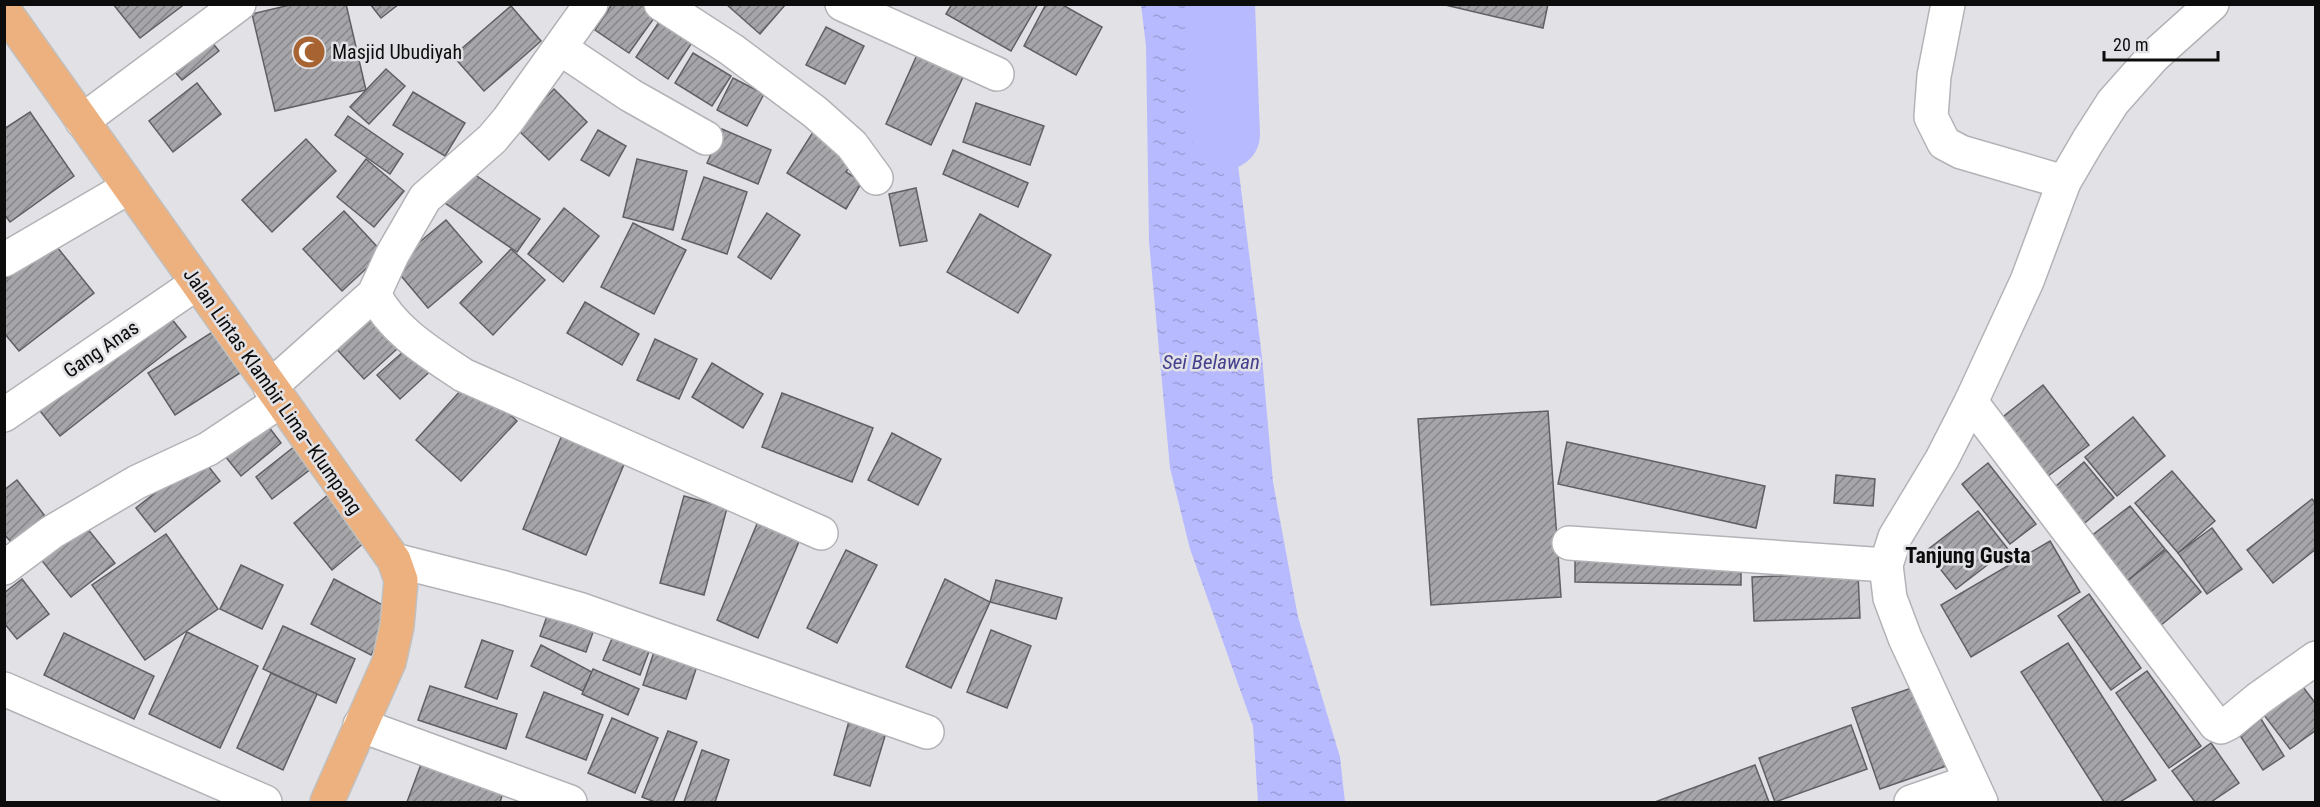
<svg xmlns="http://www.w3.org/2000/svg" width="2320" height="807" font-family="'Roboto Condensed',sans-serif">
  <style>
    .water { fill: url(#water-ripples) }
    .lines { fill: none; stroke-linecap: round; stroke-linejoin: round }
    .river { stroke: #b8baff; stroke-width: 68 }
    .building { fill: url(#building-hatch); stroke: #606064; stroke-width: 1.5 }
    .minor-casing { stroke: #b2b3b7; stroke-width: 36 }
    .major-casing { stroke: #c0c0c0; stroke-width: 36 }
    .minor { stroke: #fff; stroke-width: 33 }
    .major { stroke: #edb17f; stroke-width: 33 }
    .labels { text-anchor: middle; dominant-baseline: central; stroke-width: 5; stroke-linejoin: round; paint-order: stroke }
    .poi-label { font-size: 20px; fill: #0c0c0d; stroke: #e2e2e6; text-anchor: start }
    .street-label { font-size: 20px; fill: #0c0c0d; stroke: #e2e2e6 }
    .water-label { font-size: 21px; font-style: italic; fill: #45408e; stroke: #e2e2e6 }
    .quarter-label { font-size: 22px; font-weight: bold; fill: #0c0c0d; stroke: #e2e2e6 }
  </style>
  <defs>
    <pattern id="water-ripples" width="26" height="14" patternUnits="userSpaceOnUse" patternTransform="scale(1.5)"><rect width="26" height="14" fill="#b8baff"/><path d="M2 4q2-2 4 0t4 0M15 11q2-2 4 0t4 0" fill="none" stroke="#9d9fd9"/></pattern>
    <pattern id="building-hatch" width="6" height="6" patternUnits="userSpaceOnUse" patternTransform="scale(1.5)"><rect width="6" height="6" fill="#a6a6aa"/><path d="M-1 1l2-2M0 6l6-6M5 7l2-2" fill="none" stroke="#868689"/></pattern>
  </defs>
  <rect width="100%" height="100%" fill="#e2e2e6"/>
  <polygon class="water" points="1141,5 1218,5 1262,357 1273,482 1298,617 1340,757 1345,802 1258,802 1253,726 1190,549 1170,468 1149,242 1146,46"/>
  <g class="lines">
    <polyline class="river" points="1221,4 1226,135"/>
  </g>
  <g class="building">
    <polygon points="113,4 181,4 182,6 140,38"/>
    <polygon points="294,4 346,4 366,90 275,111 252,14"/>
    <polygon points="370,4 399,4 381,18"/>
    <polygon points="612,4 643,4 657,14 629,53 595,30"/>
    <polygon points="726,4 784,4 785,5 760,34"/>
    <polygon points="952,4 1038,4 1011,51 946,14"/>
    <polygon points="1046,4 1061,4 1102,27 1076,75 1024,46"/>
    <polygon points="1441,4 1548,4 1543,28"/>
    <polygon points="511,6 541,41 484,91 453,56"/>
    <polygon points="661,19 693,41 668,79 636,57"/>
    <polygon points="826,27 864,46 845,84 806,65"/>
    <polygon points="206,35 219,51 182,80 168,64"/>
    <polygon points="693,53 731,76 712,106 675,83"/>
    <polygon points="917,55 963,77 931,145 886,124"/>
    <polygon points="386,69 405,86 369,124 350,107"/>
    <polygon points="733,78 764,94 747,126 717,110"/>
    <polygon points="197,83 221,114 173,152 149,121"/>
    <polygon points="554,89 587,122 549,160 516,128"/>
    <polygon points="413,92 465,123 445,156 393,125"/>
    <polygon points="976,103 1044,126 1030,165 963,142"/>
    <polygon points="30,112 74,176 10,222 4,214 4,129"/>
    <polygon points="348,116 403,154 390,174 335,135"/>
    <polygon points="722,129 771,150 758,184 707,163"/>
    <polygon points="815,129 857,155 846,172 862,182 846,209 787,173"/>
    <polygon points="598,130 626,146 609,176 581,160"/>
    <polygon points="306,139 336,171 272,232 242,200"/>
    <polygon points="953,150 1028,183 1018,207 943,174"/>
    <polygon points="366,159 404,191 374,227 337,197"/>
    <polygon points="637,159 687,171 673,230 623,217"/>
    <polygon points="465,168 540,219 517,252 442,201"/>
    <polygon points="704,177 747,192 727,254 682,239"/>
    <polygon points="916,188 927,241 900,246 889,194"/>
    <polygon points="564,208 599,236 563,282 528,254"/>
    <polygon points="344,211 383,253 342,291 303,249"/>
    <polygon points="767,213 800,235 771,279 738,257"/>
    <polygon points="980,214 1051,255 1018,313 947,272"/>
    <polygon points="446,220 482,262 428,308 392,265"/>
    <polygon points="633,223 686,250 654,314 601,287"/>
    <polygon points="53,242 94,293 19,351 4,333 4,280"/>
    <polygon points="511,249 545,280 493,335 460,303"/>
    <polygon points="585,302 639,334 622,365 567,333"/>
    <polygon points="377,304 408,339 364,379 332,344"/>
    <polygon points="163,308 186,337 60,436 37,407"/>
    <polygon points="214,331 240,373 175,415 148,373"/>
    <polygon points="655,339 697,359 679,399 637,380"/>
    <polygon points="414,342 436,366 400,399 377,375"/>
    <polygon points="712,363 763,394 743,428 692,397"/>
    <polygon points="471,379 517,421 461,481 416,440"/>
    <polygon points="2043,385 2089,445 2044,479 1999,420"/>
    <polygon points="782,393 873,428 852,482 762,447"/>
    <polygon points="1548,411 1561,597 1431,605 1418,419"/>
    <polygon points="2133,417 2165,456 2117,496 2085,457"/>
    <polygon points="262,418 281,443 241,476 221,451"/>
    <polygon points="892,433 941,459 918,505 868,480"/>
    <polygon points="562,435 625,462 586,555 523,529"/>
    <polygon points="1567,442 1765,486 1756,528 1558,484"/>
    <polygon points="295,446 312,468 272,499 256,477"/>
    <polygon points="201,457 220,481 155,532 136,508"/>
    <polygon points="2084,462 2114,498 2080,527 2050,491"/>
    <polygon points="1988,463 2036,524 2010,544 1962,484"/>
    <polygon points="2172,471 2215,521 2178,553 2135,503"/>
    <polygon points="1836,475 1875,479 1873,506 1834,503"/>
    <polygon points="17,480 45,516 11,542 4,534 4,490"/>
    <polygon points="328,495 366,541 332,570 294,523"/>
    <polygon points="684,496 727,508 704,595 660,583"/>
    <polygon points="2312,499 2316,504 2316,549 2273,583 2247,550"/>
    <polygon points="2130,506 2165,549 2126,582 2090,537"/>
    <polygon points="1978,511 2008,549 1956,589 1926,551"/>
    <polygon points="759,519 801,537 758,638 717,620"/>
    <polygon points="83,523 115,563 71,597 39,557"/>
    <polygon points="2212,528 2242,569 2207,594 2178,553"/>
    <polygon points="166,534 218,609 145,660 92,585"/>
    <polygon points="2050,541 2080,592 1971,657 1941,605"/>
    <polygon points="846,550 877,565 837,643 807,628"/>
    <polygon points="2166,550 2201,592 2160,626 2126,582"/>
    <polygon points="1575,557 1741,560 1741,585 1575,582"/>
    <polygon points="241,565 283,585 262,629 220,609"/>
    <polygon points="1858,573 1860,618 1754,621 1752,577"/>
    <polygon points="22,579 49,614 17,639 4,623 4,593"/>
    <polygon points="334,579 394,611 371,655 311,624"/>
    <polygon points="945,579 990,602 951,688 906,667"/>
    <polygon points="996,580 1062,598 1056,619 990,602"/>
    <polygon points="2089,594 2141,668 2111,690 2058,616"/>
    <polygon points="552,602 598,618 586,652 540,636"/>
    <polygon points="283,626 355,659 336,703 263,669"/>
    <polygon points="617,627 653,641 640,675 603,660"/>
    <polygon points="991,630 1031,646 1007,708 967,692"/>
    <polygon points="187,632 258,666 220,748 149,714"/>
    <polygon points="64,633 154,676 134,719 44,675"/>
    <polygon points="482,640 513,651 497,699 465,687"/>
    <polygon points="657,643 700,657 686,699 643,685"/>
    <polygon points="2068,643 2156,780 2120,802 2104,802 2021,672"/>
    <polygon points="541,645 592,672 583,691 531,666"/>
    <polygon points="593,669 639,689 628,715 582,694"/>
    <polygon points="2147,671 2201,746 2169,768 2116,693"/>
    <polygon points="271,673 317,694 283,770 237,748"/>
    <polygon points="1921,685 1949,765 1880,789 1852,708"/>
    <polygon points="430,686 517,714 506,749 418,720"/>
    <polygon points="2303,687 2316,704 2316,730 2290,749 2264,715"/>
    <polygon points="544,692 603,715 586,760 526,737"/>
    <polygon points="851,714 888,726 870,786 834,775"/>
    <polygon points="612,718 658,738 635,793 588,773"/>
    <polygon points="2261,719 2284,756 2263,770 2239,734"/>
    <polygon points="1851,725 1867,769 1775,802 1759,758"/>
    <polygon points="668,731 697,742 673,802 655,802 642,797"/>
    <polygon points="2211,743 2239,783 2211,802 2195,802 2172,771"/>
    <polygon points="702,750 729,760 715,802 684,802"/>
    <polygon points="423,759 504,790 500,802 407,802"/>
    <polygon points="1755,765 1769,802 1655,802"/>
  </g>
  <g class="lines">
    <g class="minor-casing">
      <g id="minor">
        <polyline points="661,4 732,50 815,112 852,145 876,178"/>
        <polyline points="842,4 997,74"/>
        <polyline points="1948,4 1934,76 1931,117 1944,143 1961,152 2064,182"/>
        <polyline points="560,48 630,95 706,138"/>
        <polyline points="82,121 239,4"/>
        <polyline points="4,260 129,187"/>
        <path d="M 374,294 C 393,331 429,352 463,375 L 821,533"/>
        <polyline points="270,387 374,294 392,255 425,198 492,139 508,120 591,4"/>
        <polyline points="1971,402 2216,725 2221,727 2229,723 2258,699 2316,658"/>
        <polyline points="4,415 197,283"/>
        <polyline points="1569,543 1886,565"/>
        <polyline points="394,560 505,588 579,609 927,732"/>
        <polyline points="4,568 52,532 137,482 208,449 280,401"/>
        <polyline points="4,689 265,802"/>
        <polyline points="360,725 570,802"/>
        <polyline points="1911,802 1971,781"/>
        <polyline points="1981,802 1905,638 1890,598 1886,565 1895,537 1942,459 1971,402 2027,281 2064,182 2088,141 2113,102 2153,57 2212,4"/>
      </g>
    </g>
    <g class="major-casing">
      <polyline id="major" points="4,10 394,560 401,580 397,626 389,662 327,802"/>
    </g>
    <use href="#minor" class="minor"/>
    <use href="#major" class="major"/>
  </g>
  <defs>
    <g id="mosque-disc" transform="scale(1.725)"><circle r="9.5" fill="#a76432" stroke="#e2e2e6"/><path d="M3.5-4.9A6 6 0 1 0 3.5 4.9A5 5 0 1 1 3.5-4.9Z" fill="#fff"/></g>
  </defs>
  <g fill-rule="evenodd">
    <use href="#mosque-disc" x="309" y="52"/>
  </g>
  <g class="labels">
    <g class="poi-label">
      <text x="332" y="52">Masjid Ubudiyah</text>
    </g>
    <g class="street-label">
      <text transform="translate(101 349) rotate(-34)">Gang Anas</text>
      <text transform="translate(273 391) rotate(55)">Jalan Lintas Klambir Lima–Klumpang</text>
    </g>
    <g class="water-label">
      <text x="1211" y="362">Sei Belawan</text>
    </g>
    <g class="quarter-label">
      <text x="1968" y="555">Tanjung Gusta</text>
    </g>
  </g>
  <rect width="2320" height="807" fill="none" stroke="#0c0c0d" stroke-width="12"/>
  <path d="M2104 51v9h114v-9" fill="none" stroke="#0c0c0d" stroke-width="3"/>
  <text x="2113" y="51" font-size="18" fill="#0c0c0d" stroke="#e2e2e6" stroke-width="4.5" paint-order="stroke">20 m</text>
</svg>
